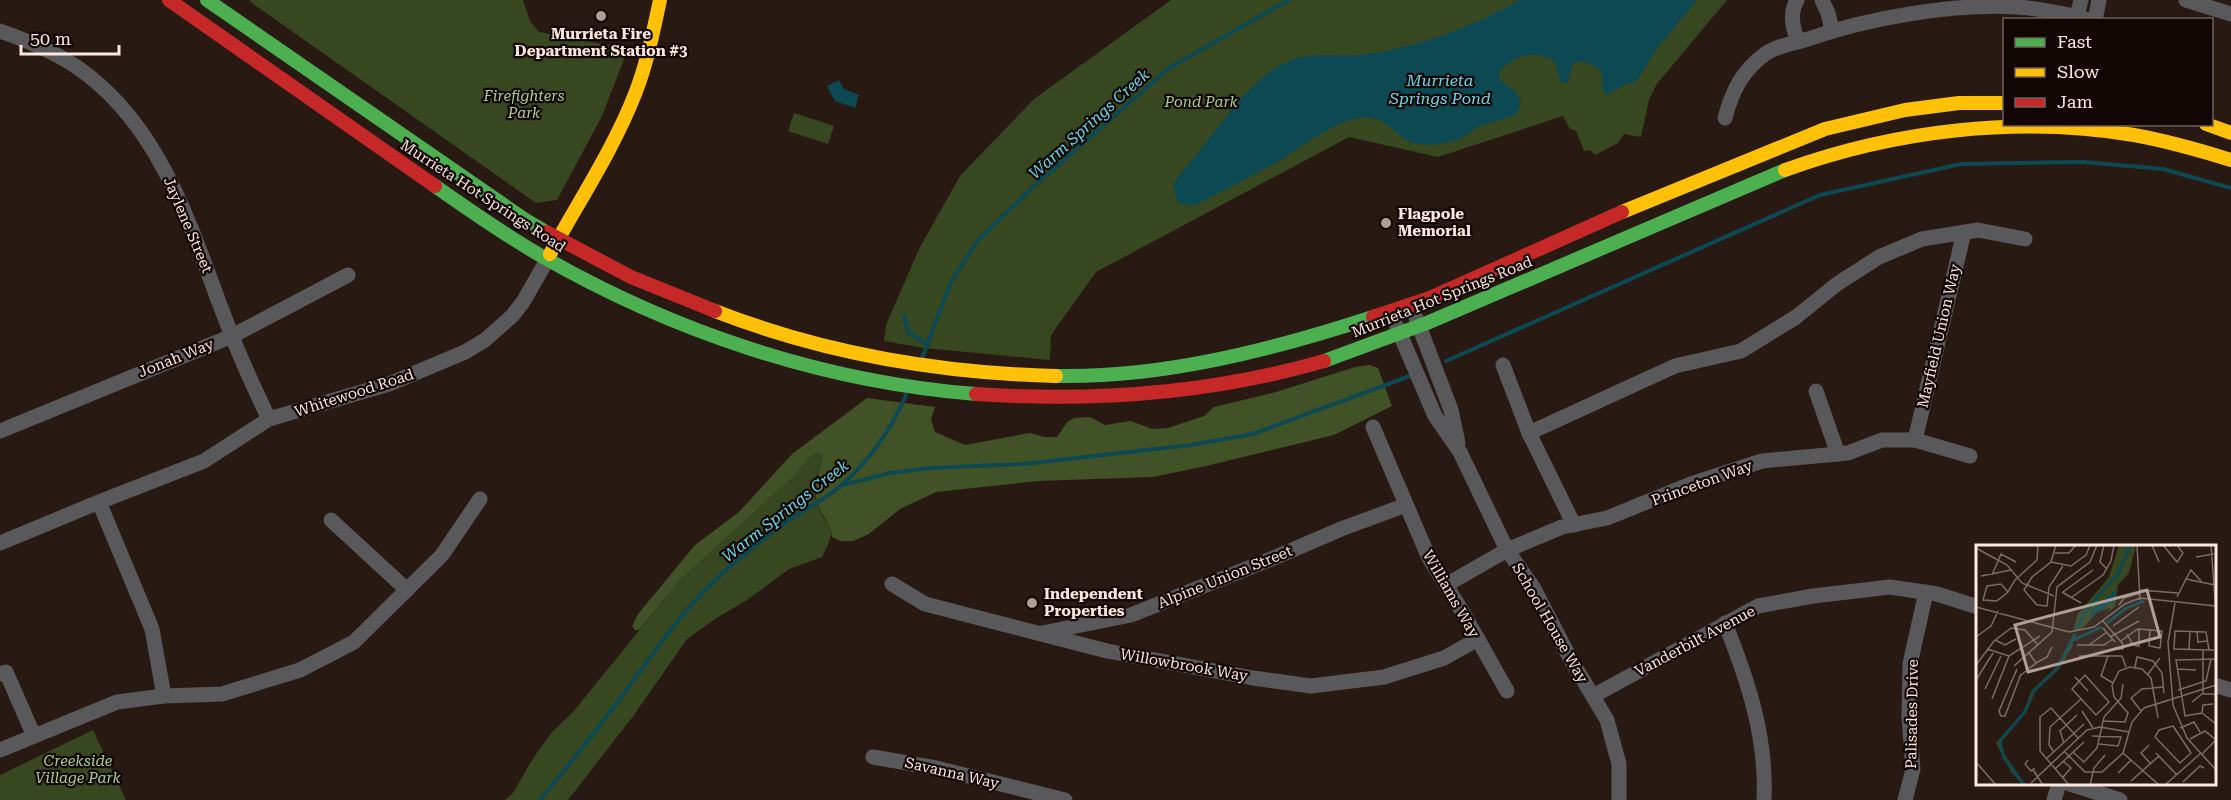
<svg xmlns="http://www.w3.org/2000/svg" width="2231" height="800" font-family="'Roboto Serif',serif">
  <style>
    .green { fill: #374720 }
    .forest { fill: #405226 }
    .water { fill: #0c4952 }
    .lines { fill: none; stroke-linecap: round; stroke-linejoin: round }
    .stream { stroke: #0c4952; stroke-width: 4 }
    .street { stroke: #59595b; stroke-width: 15 }
    .fast { stroke: #4caf50; stroke-width: 14 }
    .slow { stroke: #ffc107; stroke-width: 14 }
    .jam { stroke: #c62828; stroke-width: 14 }
    .poi-dot { fill: #b19f97; stroke: #110603; stroke-width: 2 }
    .labels { text-anchor: middle; dominant-baseline: central; stroke-width: 4.5; stroke-linejoin: round; paint-order: stroke }
    .poi-label { font-size: 15px; font-weight: bold; fill: #fbe7df; stroke: #110603; text-anchor: start }
    .park-label { font-size: 15px; font-style: italic; fill: #abd083; stroke: #110603 }
    .street-label { font-size: 15px; fill: #fbe7df; stroke: #110603 }
    .water-label { font-size: 16px; font-style: italic; fill: #62daed; stroke: #110603 }
    .inset-river { fill: none; stroke: #0c4952; stroke-width: 3 }
    .inset-road { fill: none; stroke: #7c6c64; stroke-width: 1.5 }
    .view { fill: #b19f97; fill-opacity: 0.15; stroke: #b19f97; stroke-width: 3 }
    .inset-edge { fill: none; stroke: #fbe7df; stroke-width: 3 }
  </style>
  <rect width="100%" height="100%" fill="#281a12"/>
  <g class="green">
    <polygon points="251,0 523,0 530,21 539,32 628,49 602,116 557,200 536,203 249,1"/>
    <polygon points="1171,0 1727,0 1656,85 1649,100 1641,137 1624,134 1618,143 1595,155 1590,150 1584,151 1576,131 1570,129 1563,116 1438,157 1349,137 1096,272 1051,335 1050,360 924,348 884,341 886,325 919,249 960,176 1034,99"/>
    <polygon points="794,113 834,126 828,144 788,131"/>
    <path d="M 819,453 L 823,455 C 820,470 811,486 816,501 C 826,533 841,520 822,557 L 789,569 L 747,600 L 718,617 L 687,639 L 634,715 L 568,800 L 505,800 L 513,793 L 532,760 L 552,732 L 573,712 L 681,579 L 792,478 L 812,455 Z"/>
    <polygon points="93,730 126,800 0,800 0,775"/>
  </g>
  <path class="forest" d="M 1369,365 L 1378,368 L 1392,406 L 1334,435 L 1206,466 L 1153,477 L 1038,481 L 936,492 L 900,509 L 869,534 L 853,541 L 840,541 L 832,537 C 832,524 820,515 817,502 C 812,486 820,471 823,455 L 819,453 L 812,455 L 792,478 L 681,579 L 639,630 L 635,630 L 632,626 L 638,614 L 695,545 L 739,512 L 792,454 L 867,398 L 935,407 L 931,419 L 935,432 L 965,445 L 1030,433 L 1045,437 L 1057,437 L 1067,422 L 1074,418 L 1090,417 L 1105,425 L 1131,421 L 1152,429 L 1168,428 L 1204,416 L 1214,407 L 1276,392 L 1355,367 Z"/>
  <g class="water">
    <path d="M 1520,0 L 1697,0 L 1656,50 L 1636,82 L 1624,85 L 1607,95 L 1602,90 L 1602,72 C 1594,65 1577,54 1571,69 C 1569,76 1571,78 1566,84 L 1560,81 L 1555,62 C 1535,48 1516,56 1499,71 L 1500,80 L 1516,92 L 1521,101 L 1517,114 C 1504,120 1491,122 1478,127 C 1474,129 1471,133 1467,135 C 1453,143 1424,149 1409,141 C 1395,134 1383,116 1365,117 C 1339,119 1305,144 1284,158 C 1255,175 1224,190 1194,206 L 1178,203 L 1173,185 C 1178,174 1188,166 1195,157 C 1222,123 1252,74 1294,59 C 1317,51 1343,58 1367,54 C 1420,47 1473,26 1520,0 Z"/>
    <polygon points="839,80 844,89 859,95 855,108 835,101 827,86"/>
  </g>
  <g class="lines">
    <g class="stream">
      <polyline points="904,316 908,332 928,345"/>
      <polyline points="922,358 950,284 978,240 1031,189 1169,68 1289,0"/>
      <polyline points="1446,361 1820,195 1961,164 2084,162 2163,169 2231,188"/>
      <polyline points="843,485 890,473 930,468 1024,464 1191,445 1253,434 1410,376"/>
      <path d="M 540,800 C 568,766 596,731 622,696 C 651,657 675,620 709,586 C 733,563 760,541 786,522 C 805,509 827,499 843,484 C 870,459 892,428 906,395"/>
    </g>
    <g class="street">
      <path d="M 1797,0 C 1789,14 1793,28 1798,42"/>
      <polyline points="1822,0 1828,13 1832,30"/>
      <polyline points="2186,0 2231,14"/>
      <polyline points="2076,20 2081,0"/>
      <polyline points="2095,20 2099,0"/>
      <path d="M 0,31 C 31,42 63,55 89,76 C 170,140 195,244 232,336 C 243,364 256,392 269,419"/>
      <path d="M 1725,118 C 1732,91 1742,71 1765,54 C 1776,46 1794,43 1808,39 C 1868,18 1954,3 2018,7 C 2042,9 2066,14 2090,20"/>
      <polyline points="1416,318 1451,410 1458,443"/>
      <polyline points="1397,327 1435,416 1460,452 1507,550 1533,587 1570,658 1607,720 1619,764 1619,800"/>
      <polyline points="1503,365 1529,433 1574,525"/>
      <polyline points="1816,391 1838,454"/>
      <polyline points="1373,427 1429,558 1462,611 1507,691"/>
      <polyline points="0,431 232,336 348,275"/>
      <polyline points="1529,433 1675,366 1741,351 1796,317 1837,284 1879,257 1922,239 1978,230 2025,239"/>
      <polyline points="1915,440 1964,232"/>
      <polyline points="331,520 407,590"/>
      <polyline points="0,543 99,502 204,461 269,419 389,384 465,352 485,340 512,316 523,302 547,260"/>
      <polyline points="892,584 925,604 1107,651 1253,678 1311,686 1384,677 1444,658 1478,639"/>
      <polyline points="1446,585 1507,550 1562,527 1607,518 1691,484 1762,461 1848,453 1882,440 1915,440 1970,456"/>
      <path d="M 1725,623 C 1748,681 1767,737 1764,800"/>
      <polyline points="1042,633 1131,615 1276,557 1341,529 1406,505"/>
      <polyline points="0,674 6,672 34,736"/>
      <polyline points="2214,685 2231,690"/>
      <polyline points="164,696 222,694 300,670 354,642 442,555 480,499"/>
      <polyline points="1593,696 1758,606 1813,596 1890,587 1937,594 1978,607"/>
      <polyline points="0,750 117,702 164,696 152,629 99,502"/>
      <polyline points="873,757 936,768 1065,800"/>
      <polyline points="2070,784 2120,800"/>
      <polyline points="1905,800 1913,769 1909,717 1910,664 1926,592"/>
      <polyline points="2054,800 2059,784"/>
    </g>
    <g class="fast">
      <polyline points="207,0 524,219 546,232"/>
      <path d="M 435,186 C 469,210 502,233 538,254 C 671,331 822,382 976,394"/>
      <polyline points="1324,361 1427,323 1785,170"/>
      <path d="M 1056,376 C 1163,378 1272,350 1373,317"/>
    </g>
    <g class="slow">
      <polyline points="2206,124 2231,133"/>
      <path d="M 1785,170 C 1896,130 2017,116 2134,135 C 2167,141 2199,150 2231,160"/>
      <polyline points="1622,212 1825,129 1905,110 1959,103 2004,103"/>
      <path d="M 550,254 C 579,201 613,150 635,94 C 647,64 653,32 660,0"/>
      <path d="M 715,311 C 825,354 939,373 1056,376"/>
    </g>
    <g class="jam">
      <polyline points="169,0 435,186"/>
      <polyline points="546,232 631,277 715,311"/>
      <polyline points="1373,317 1430,298 1622,212"/>
      <path d="M 976,394 C 1093,402 1210,394 1324,361"/>
    </g>
  </g>
  <g class="poi-dot">
    <circle cx="601" cy="16" r="6"/>
    <circle cx="1386" cy="223" r="6"/>
    <circle cx="1032" cy="603" r="6"/>
  </g>
  <g class="labels">
    <g class="poi-label">
      <text x="601" y="34" text-anchor="middle">Murrieta Fire<tspan x="601" dy="17">Department Station #3</tspan></text>
      <text x="1398" y="214">Flagpole<tspan x="1398" dy="17">Memorial</tspan></text>
      <text x="1044" y="594">Independent<tspan x="1044" dy="17">Properties</tspan></text>
    </g>
    <g class="park-label">
      <text x="524" y="96">Firefighters<tspan x="524" dy="17">Park</tspan></text>
      <text x="1201" y="102">Pond Park</text>
      <text x="78" y="761">Creekside<tspan x="78" dy="17">Village Park</tspan></text>
    </g>
    <g class="street-label">
      <text transform="translate(483 196) rotate(33)">Murrieta Hot Springs Road</text>
      <text transform="translate(188 225) rotate(67)">Jaylene Street</text>
      <text transform="translate(1442 297) rotate(-22)">Murrieta Hot Springs Road</text>
      <text transform="translate(1939 336) rotate(-77)">Mayfield Union Way</text>
      <text transform="translate(176 358) rotate(-22)">Jonah Way</text>
      <text transform="translate(354 393) rotate(-18)">Whitewood Road</text>
      <text transform="translate(1702 483) rotate(-20)">Princeton Way</text>
      <text transform="translate(1225 577) rotate(-22)">Alpine Union Street</text>
      <text transform="translate(1451 594) rotate(60)">Williams Way</text>
      <text transform="translate(1550 623) rotate(60)">School House Way</text>
      <text transform="translate(1695 641) rotate(-28)">Vanderbilt Avenue</text>
      <text transform="translate(1184 665) rotate(10)">Willowbrook Way</text>
      <text transform="translate(1912 714) rotate(-89)">Palisades Drive</text>
      <text transform="translate(952 773) rotate(13)">Savanna Way</text>
    </g>
    <g class="water-label">
      <text x="1440" y="80">Murrieta<tspan x="1440" dy="18">Springs Pond</tspan></text>
      <text transform="translate(1089 124) rotate(-42)">Warm Springs Creek</text>
      <text transform="translate(785 511) rotate(-38)">Warm Springs Creek</text>
    </g>
  </g>
  <g transform="translate(1976 545)">
    <rect width="240" height="240" fill="#281a12"/>
    <path d="M 143,0 L 160,0 L 153,28 L 142,40 L 139,62 L 130,68 L 135,63 L 121,67 L 107,83 L 97,86 L 102,69 L 133,32 ZM 95,94 L 97,100 L 83,124 L 60,145 L 52,164 L 26,196 L 26,206 L 50,240 L 47,240 L 35,227 L 20,198 L 48,166 L 55,146 L 81,121 Z" fill="#374720"/>
    <path d="M 141,44 L 137,59 L 131,59 L 130,63 L 112,73 L 116,64 Z" fill="#0c4952"/>
    <path class="inset-river" d="M 131,78 L 150,63 L 168,56M 100,85 L 110,65 L 143,28 L 154,0M 97,95 L 126,82M 48,240 L 28,213 L 24,196 L 48,168 L 58,146 L 82,123 L 99,89"/>
    <path class="inset-road" d="M 80,0 L 75,17 L 56,32 L 48,45 L 61,60 L 71,61 L 73,42 L 87,21M 128,0 L 124,17 L 131,24M 161,0 L 164,55M 176,0 L 183,17M 187,0 L 201,17 L 207,8 L 201,0M 235,0 L 240,68M 0,3 L 31,20 L 46,38 L 78,51M 79,8 L 93,8 L 100,0M 220,12 L 238,9M 75,17 L 95,21 L 110,10 L 114,0M 16,30 L 25,9 L 40,17M 5,31 L 35,25M 210,34 L 215,25 L 225,36M 163,45 L 202,48M 32,47 L 25,39 L 11,41 L 7,55 L 20,56 L 22,55 L 32,47 L 33,45 L 39,35 L 61,15 L 62,0M 86,47 L 105,58M 87,47 L 117,25M 96,52 L 127,30 L 135,16 L 138,0M 201,52 L 210,34 L 239,40M 199,58 L 192,97 L 197,160 L 211,193 L 240,225M 143,60 L 148,53 L 164,48M 0,62 L 93,87 L 118,82 L 149,59 L 164,53 L 240,61M 127,76 L 147,99 L 147,104 L 141,104M 137,81 L 163,62M 127,83 L 139,97M 76,87 L 81,42 L 114,17 L 121,0M 221,87 L 222,97 L 232,96M 151,89 L 157,100 L 163,101 L 163,84M 0,92 L 15,81 L 22,66M 134,92 L 163,76M 19,95 L 29,100 L 40,94M 145,96 L 160,85 L 163,84 L 186,86 L 184,103 L 173,101 L 174,85M 101,100 L 128,100 L 137,94M 113,100 L 131,87M 11,104 L 33,111 L 64,91M 213,104 L 214,86M 227,105 L 227,149M 233,105 L 230,87 L 199,86 L 198,104 L 233,105 L 238,105M 103,111 L 146,111 L 150,122M 132,111 L 125,131 L 137,138M 240,114 L 200,115 L 209,171 L 226,168 L 240,179M 60,118 L 71,112 L 76,102M 0,120 L 18,96 L 35,83 L 49,85 L 62,100M 38,121 L 76,87M 159,122 L 161,112 L 177,116 L 186,128 L 188,148M 41,124 L 23,166 L 25,171 L 29,171 L 45,129M 201,124 L 220,125M 172,129 L 184,113M 45,130 L 60,118 L 53,108M 109,130 L 133,157 L 120,170 L 96,144 ZM 99,132 L 112,146M 0,135 L 17,108M 9,144 L 25,111M 202,145 L 230,136 L 235,114M 16,154 L 33,111M 216,157 L 226,149 L 240,149M 106,166 L 117,183M 165,166 L 155,153 L 166,144 L 187,142M 226,168 L 227,160 L 237,159M 127,176 L 149,177 L 152,168 L 138,152 L 136,140 L 143,126 L 154,122 L 166,124 L 175,133 L 182,173M 197,181 L 215,208 L 204,218 L 179,192 L 183,185 ZM 204,183 L 218,177 L 224,187M 116,191 L 145,192 L 142,201 L 123,199M 214,194 L 229,186 L 240,195M 88,198 L 84,186 L 101,170M 173,200 L 165,208 L 174,218M 88,206 L 109,227 L 126,227 L 147,208 L 156,177 L 168,163 L 240,140M 78,207 L 73,200 L 74,182 L 105,154M 97,207 L 108,217 L 121,203 L 128,172 L 145,153 L 147,139M 147,208 L 183,240M 180,208 L 201,230M 226,209 L 240,195M 70,214 L 108,179M 52,215 L 49,219 L 55,226 L 59,223M 0,217 L 20,240M 79,224 L 108,197M 142,228 L 155,215M 61,230 L 57,225 L 67,240M 87,232 L 95,223 L 87,216M 155,236 L 183,211M 207,237 L 224,221 L 228,223M 55,238 L 111,185 L 124,182 L 153,187M 93,240 L 64,206 L 64,172 L 75,163 L 102,193M 114,240 L 118,223 L 129,210M 189,240 L 225,208"/>
    <path class="view" d="M 171,45 L 184,92 L 52,127 L 39,80 Z"/>
    <rect width="240" height="240" class="inset-edge"/>
  </g>
  <rect x="2003" y="18" width="210" height="108" fill="#110603" stroke="#6f605b" stroke-width="1.5"/>
  <rect x="2015" y="38" width="30" height="9" fill="#4caf50" stroke="#6f605b" stroke-width="1.5"/>
  <text x="2057" y="48" font-size="18" fill="#fbe7df">Fast</text>
  <rect x="2015" y="68" width="30" height="9" fill="#ffc107" stroke="#6f605b" stroke-width="1.5"/>
  <text x="2057" y="78" font-size="18" fill="#fbe7df">Slow</text>
  <rect x="2015" y="98" width="30" height="9" fill="#c62828" stroke="#6f605b" stroke-width="1.5"/>
  <text x="2057" y="108" font-size="18" fill="#fbe7df">Jam</text>
  <path d="M21 45v9h98v-9" fill="none" stroke="#fbe7df" stroke-width="3"/>
  <text x="30" y="45" font-size="18" fill="#fbe7df" stroke="#110603" stroke-width="4.5" paint-order="stroke">50 m</text>
</svg>
